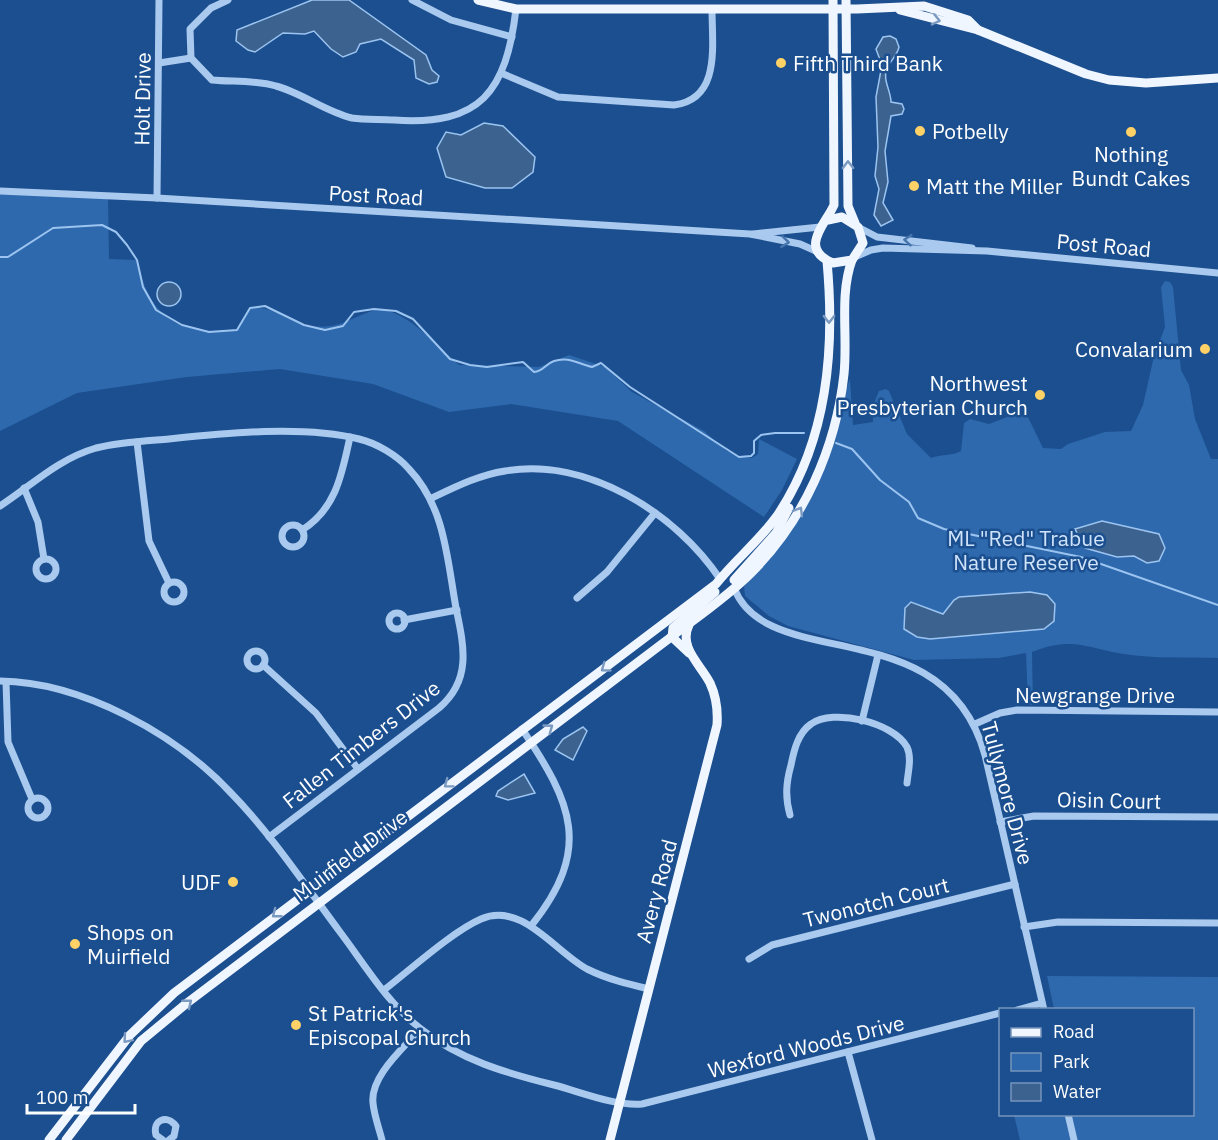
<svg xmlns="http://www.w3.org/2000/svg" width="1218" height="1140" font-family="'IBM Plex Sans',sans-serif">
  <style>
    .green { fill: #2e69ad }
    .water { fill: #3c6290; stroke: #9cc4f0; stroke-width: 1.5 }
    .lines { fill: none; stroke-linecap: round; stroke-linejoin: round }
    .stream { stroke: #9cc4f0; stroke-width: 2 }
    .minor { stroke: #a9c9ee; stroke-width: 7 }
    .major { stroke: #f0f6ff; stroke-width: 9 }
    .oneway { stroke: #7b9ac1 }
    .oneway2 { stroke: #4674ac }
    .poi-dot { fill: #ffd166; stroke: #1b4f8f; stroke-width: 2 }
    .labels { text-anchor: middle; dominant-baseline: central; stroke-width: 5; stroke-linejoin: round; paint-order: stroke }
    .poi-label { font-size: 21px; fill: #fff; stroke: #1b4f8f; text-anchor: start }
    .street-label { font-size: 21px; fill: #fff; stroke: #1b4f8f }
    .park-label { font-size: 21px; fill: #cfe3fa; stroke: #1b4f8f }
  </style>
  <rect width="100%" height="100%" fill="#1b4f8f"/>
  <g class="green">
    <path d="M 0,192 L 108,196 L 109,259 L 137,260 C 150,319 178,335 237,330 L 250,308 C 276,305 287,323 311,326 C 340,329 346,320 372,311 C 400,302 439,348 459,365 L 539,367 L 569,355 L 605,367 L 632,392 L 704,431 L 727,451 L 742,457 L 752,458 L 758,454 L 759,439 L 797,459 L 782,490 L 764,517 L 618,421 L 511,404 L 449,412 L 373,384 L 280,369 L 187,377 L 77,393 L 0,431 Z"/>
    <path d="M 1165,281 L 1170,282 L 1173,287 L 1181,370 L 1189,385 L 1195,419 L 1211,459 L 1218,459 L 1218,658 C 1187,657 1154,659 1124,654 C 1085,648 1073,636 1032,652 L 1033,705 L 1028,705 L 1026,653 L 999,658 L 914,660 L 788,626 L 769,616 L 745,596 L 744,586 C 783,544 815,501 833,446 C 840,425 841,399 850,379 L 853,425 L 873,422 L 873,405 L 879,391 L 886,389 L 889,391 L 907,434 L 931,458 C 941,454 953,456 961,451 L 964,423 L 970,419 L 989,424 L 1020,412 L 1026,413 L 1043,448 L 1061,449 L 1068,444 L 1105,432 L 1131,431 L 1143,405 L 1154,356 L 1165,327 L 1161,287 Z"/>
    <polygon points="1047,976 1218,977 1218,1140 1020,1140 1014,1115 1192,1114 1192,1010 1054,1009"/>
  </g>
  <g class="water">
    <polygon points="312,0 349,0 426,55 432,70 439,76 437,82 429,84 416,78 414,60 381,39 360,44 356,52 343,57 331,49 314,31 305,34 283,33 255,52 248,50 236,41 237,30"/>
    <path d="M 890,36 L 896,39 L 899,47 C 897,56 891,60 887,68 C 882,79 891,91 891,102 L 902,104 L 904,109 L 902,114 L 891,116 L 885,151 L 888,182 L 883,203 L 893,220 L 881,226 L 874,215 L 879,189 L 875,176 L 878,147 L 876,97 L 882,65 L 876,49 L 883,37 Z"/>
    <polygon points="484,123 503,126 535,157 533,172 512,188 485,188 446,177 437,148 446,132 461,135"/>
    <circle cx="169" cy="294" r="12"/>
    <polygon points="1102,521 1159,534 1165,548 1159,561 1147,563 1134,556 1117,557 1085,548 1075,529"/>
    <polygon points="1030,592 1047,595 1055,604 1054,621 1044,629 930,639 917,637 904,629 905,608 911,602 943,614 954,600 959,597"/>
    <polygon points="583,727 587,731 573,760 555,750 563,739"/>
    <polygon points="524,774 535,793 508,800 496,796 498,791"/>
  </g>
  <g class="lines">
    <g class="stream">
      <path d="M 0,257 L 8,257 L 53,228 L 102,225 L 116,232 L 127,245 L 137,260 L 143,287 L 156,310 L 182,325 L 209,332 L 237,330 L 250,308 L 265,306 L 304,325 L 325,330 L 343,326 L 354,312 L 374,309 L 396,311 L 413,319 L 450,359 L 470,365 L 487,367 L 523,362 L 534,372 C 544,371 545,364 554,361 C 569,356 578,364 592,367 L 601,363 L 630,387 L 739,457 L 751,456 L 754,453 L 754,441 L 761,435 L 775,433 L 804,433"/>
      <polyline points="836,443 852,449 880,480 909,502 918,518 944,529 1081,557 1218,605"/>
    </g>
    <g class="minor">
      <path d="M 228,0 L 211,8 L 190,29 L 191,58 L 212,80 C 232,82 256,80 276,86 C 302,93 326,112 352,118 C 365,120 380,119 394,120 C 481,126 506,92 516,9"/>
      <polyline points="412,0 451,20 512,37"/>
      <polyline points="159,63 191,58"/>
      <path d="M 501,73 L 558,97 L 674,105 C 721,99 712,46 712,9"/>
      <polyline points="0,191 157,198 750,234 800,244 818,252"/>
      <polyline points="157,198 159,0"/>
      <polyline points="858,227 877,237 972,248"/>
      <polyline points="753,234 820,227"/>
      <polyline points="857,256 871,250 883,248 987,251 1218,273"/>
      <polyline points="137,442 149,541 169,583"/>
      <polyline points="24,488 38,522 44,559"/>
      <path d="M 432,498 C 455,487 479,475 505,471 C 587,457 676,513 720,579"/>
      <path d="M 0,506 C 32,485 58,459 96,448 C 120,442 145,441 169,439 C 226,433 303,425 359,439 C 376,443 397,455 409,469 C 445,507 447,558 456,608 C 464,646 472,680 439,708 L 269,837"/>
      <circle cx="293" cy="536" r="11"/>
      <path d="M 302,530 C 336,509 342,474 350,437"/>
      <circle cx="46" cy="569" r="10"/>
      <circle cx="174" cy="592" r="10"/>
      <path d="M 734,588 C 768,675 944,608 985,755 L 1044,1010"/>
      <polyline points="577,598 607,572 655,513"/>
      <circle cx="397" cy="621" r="8"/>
      <polyline points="404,620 457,610"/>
      <circle cx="256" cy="660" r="9"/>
      <polyline points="263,665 316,713 358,769"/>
      <path d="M 0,681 C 82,682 176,734 231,793 C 272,835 305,885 340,932 C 365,965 388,1004 421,1029 C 460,1060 506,1073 554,1085 C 581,1092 614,1106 642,1104 L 1000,1013"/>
      <polyline points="6,682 8,742 32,799"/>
      <polyline points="862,721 878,655"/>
      <polyline points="975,724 1000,713 1017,710 1218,712"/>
      <path d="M 522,729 C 572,803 593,849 531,926"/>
      <circle cx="38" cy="808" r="10"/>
      <path d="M 790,815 C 785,797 786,783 791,765 C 794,750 798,733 811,724 C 833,708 893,722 907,747 C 912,758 908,772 907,783"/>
      <polyline points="1000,822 1034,816 1218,817"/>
      <polyline points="1024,927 1058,922 1218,923"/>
      <polyline points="749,959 772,945 1015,884"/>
      <path d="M 384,990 C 410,970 453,931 481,919 C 522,901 555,952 587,969 C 607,979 628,984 649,989"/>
      <polyline points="1017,1010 1042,1003"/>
      <polyline points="848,1052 872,1140"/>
      <polyline points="1068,1114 1074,1140"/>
      <path d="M 163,1140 L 156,1135 C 152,1120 167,1114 176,1126 L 174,1136 L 169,1140"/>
      <path d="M 382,1140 C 379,1128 374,1115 373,1103 C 370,1076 404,1048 420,1029"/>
    </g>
    <g class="major">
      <polyline points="478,0 516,9 857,9 924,6 968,20 978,30"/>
      <polyline points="846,0 848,206 855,223"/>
      <polyline points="900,10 978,30 1086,74 1109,80 1146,83 1218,78"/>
      <path d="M 828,220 L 842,217 L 858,227 L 863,243 L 852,260 L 833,263 C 798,249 825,225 834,205 L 833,0"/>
      <polyline points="734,580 776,533 789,508"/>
      <polyline points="689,653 672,637 673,628 715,592"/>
      <path d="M 49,1140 L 130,1035 L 174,993 L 716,584 C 735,560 759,541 777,516 C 828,440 835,349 827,261"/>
      <path d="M 66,1140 L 141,1041 L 187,1003 L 683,628 C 706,611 730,594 751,573 C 804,520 836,448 844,374 C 848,335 839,296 852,260"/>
      <path d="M 610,1140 L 717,725 C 718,711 716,696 710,683 C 701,665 678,647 689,625"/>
    </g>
  </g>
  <defs><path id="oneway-chevron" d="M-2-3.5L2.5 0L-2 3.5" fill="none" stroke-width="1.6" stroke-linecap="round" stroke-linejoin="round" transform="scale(1.5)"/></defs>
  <g class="oneway">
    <use href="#oneway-chevron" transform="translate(936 20) rotate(13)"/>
    <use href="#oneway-chevron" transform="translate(848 165) rotate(-91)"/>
    <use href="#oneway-chevron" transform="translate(829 319) rotate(90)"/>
    <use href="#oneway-chevron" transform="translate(799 511) rotate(-59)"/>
    <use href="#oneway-chevron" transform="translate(605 668) rotate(144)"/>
    <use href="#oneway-chevron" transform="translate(549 728) rotate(-36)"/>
    <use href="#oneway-chevron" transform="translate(448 784) rotate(143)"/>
    <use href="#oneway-chevron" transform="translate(276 914) rotate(142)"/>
    <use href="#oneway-chevron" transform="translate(188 1003) rotate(-39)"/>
    <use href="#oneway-chevron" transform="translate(127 1039) rotate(131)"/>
  </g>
  <g class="oneway2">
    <use href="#oneway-chevron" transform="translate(908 240) rotate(-175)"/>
    <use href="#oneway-chevron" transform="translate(785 242) rotate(7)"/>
  </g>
  <g class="poi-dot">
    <circle cx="781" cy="63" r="6"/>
    <circle cx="920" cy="131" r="6"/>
    <circle cx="1131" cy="132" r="6"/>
    <circle cx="914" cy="186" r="6"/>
    <circle cx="1205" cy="349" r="6"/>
    <circle cx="1040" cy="395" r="6"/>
    <circle cx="233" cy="882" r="6"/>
    <circle cx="75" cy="944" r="6"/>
    <circle cx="296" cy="1025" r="6"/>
  </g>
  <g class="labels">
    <g class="poi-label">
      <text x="793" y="63">Fifth Third Bank</text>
      <text x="932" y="131">Potbelly</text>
      <text x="1131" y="154" text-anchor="middle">Nothing<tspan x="1131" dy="24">Bundt Cakes</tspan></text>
      <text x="926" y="186">Matt the Miller</text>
      <text x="1193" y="349" text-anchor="end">Convalarium</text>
      <text x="1028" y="383" text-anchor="end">Northwest<tspan x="1028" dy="24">Presbyterian Church</tspan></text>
      <text x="221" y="882" text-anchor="end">UDF</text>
      <text x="87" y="932">Shops on<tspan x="87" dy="24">Muirfield</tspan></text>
      <text x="308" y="1013">St Patrick's<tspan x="308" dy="24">Episcopal Church</tspan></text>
    </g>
    <g class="street-label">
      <text transform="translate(142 99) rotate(-89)">Holt Drive</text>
      <text transform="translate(376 195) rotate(3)">Post Road</text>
      <text transform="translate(1104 245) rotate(5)">Post Road</text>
      <text x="1095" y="695">Newgrange Drive</text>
      <text transform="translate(361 744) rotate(-38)">Fallen Timbers Drive</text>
      <text transform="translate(1008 793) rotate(75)">Tullymore Drive</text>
      <text transform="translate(1109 800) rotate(1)">Oisin Court</text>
      <text transform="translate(350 855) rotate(-37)">Muirfield Drive</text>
      <text transform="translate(656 891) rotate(-75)">Avery Road</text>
      <text transform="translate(876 902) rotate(-14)">Twonotch Court</text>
      <text transform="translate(806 1046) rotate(-14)">Wexford Woods Drive</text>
    </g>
    <g class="park-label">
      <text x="1026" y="538">ML "Red" Trabue<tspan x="1026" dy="24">Nature Reserve</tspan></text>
    </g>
  </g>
  <rect x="999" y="1008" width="195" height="108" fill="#1b4f8f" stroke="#7695bc" stroke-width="1.5"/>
  <rect x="1011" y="1028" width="30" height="9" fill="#f0f6ff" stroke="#7695bc" stroke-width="1.5"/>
  <text x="1053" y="1038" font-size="18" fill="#ffffff">Road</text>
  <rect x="1011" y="1053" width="30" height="18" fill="#2e69ad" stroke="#7695bc" stroke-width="1.5"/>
  <text x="1053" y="1068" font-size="18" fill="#ffffff">Park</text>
  <rect x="1011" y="1083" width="30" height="18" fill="#3c6290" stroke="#7695bc" stroke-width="1.5"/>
  <text x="1053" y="1098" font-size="18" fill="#ffffff">Water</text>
  <path d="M27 1104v9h108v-9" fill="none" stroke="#ffffff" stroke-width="3"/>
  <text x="36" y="1104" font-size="18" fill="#ffffff" stroke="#1b4f8f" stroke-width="4.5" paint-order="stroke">100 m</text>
</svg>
